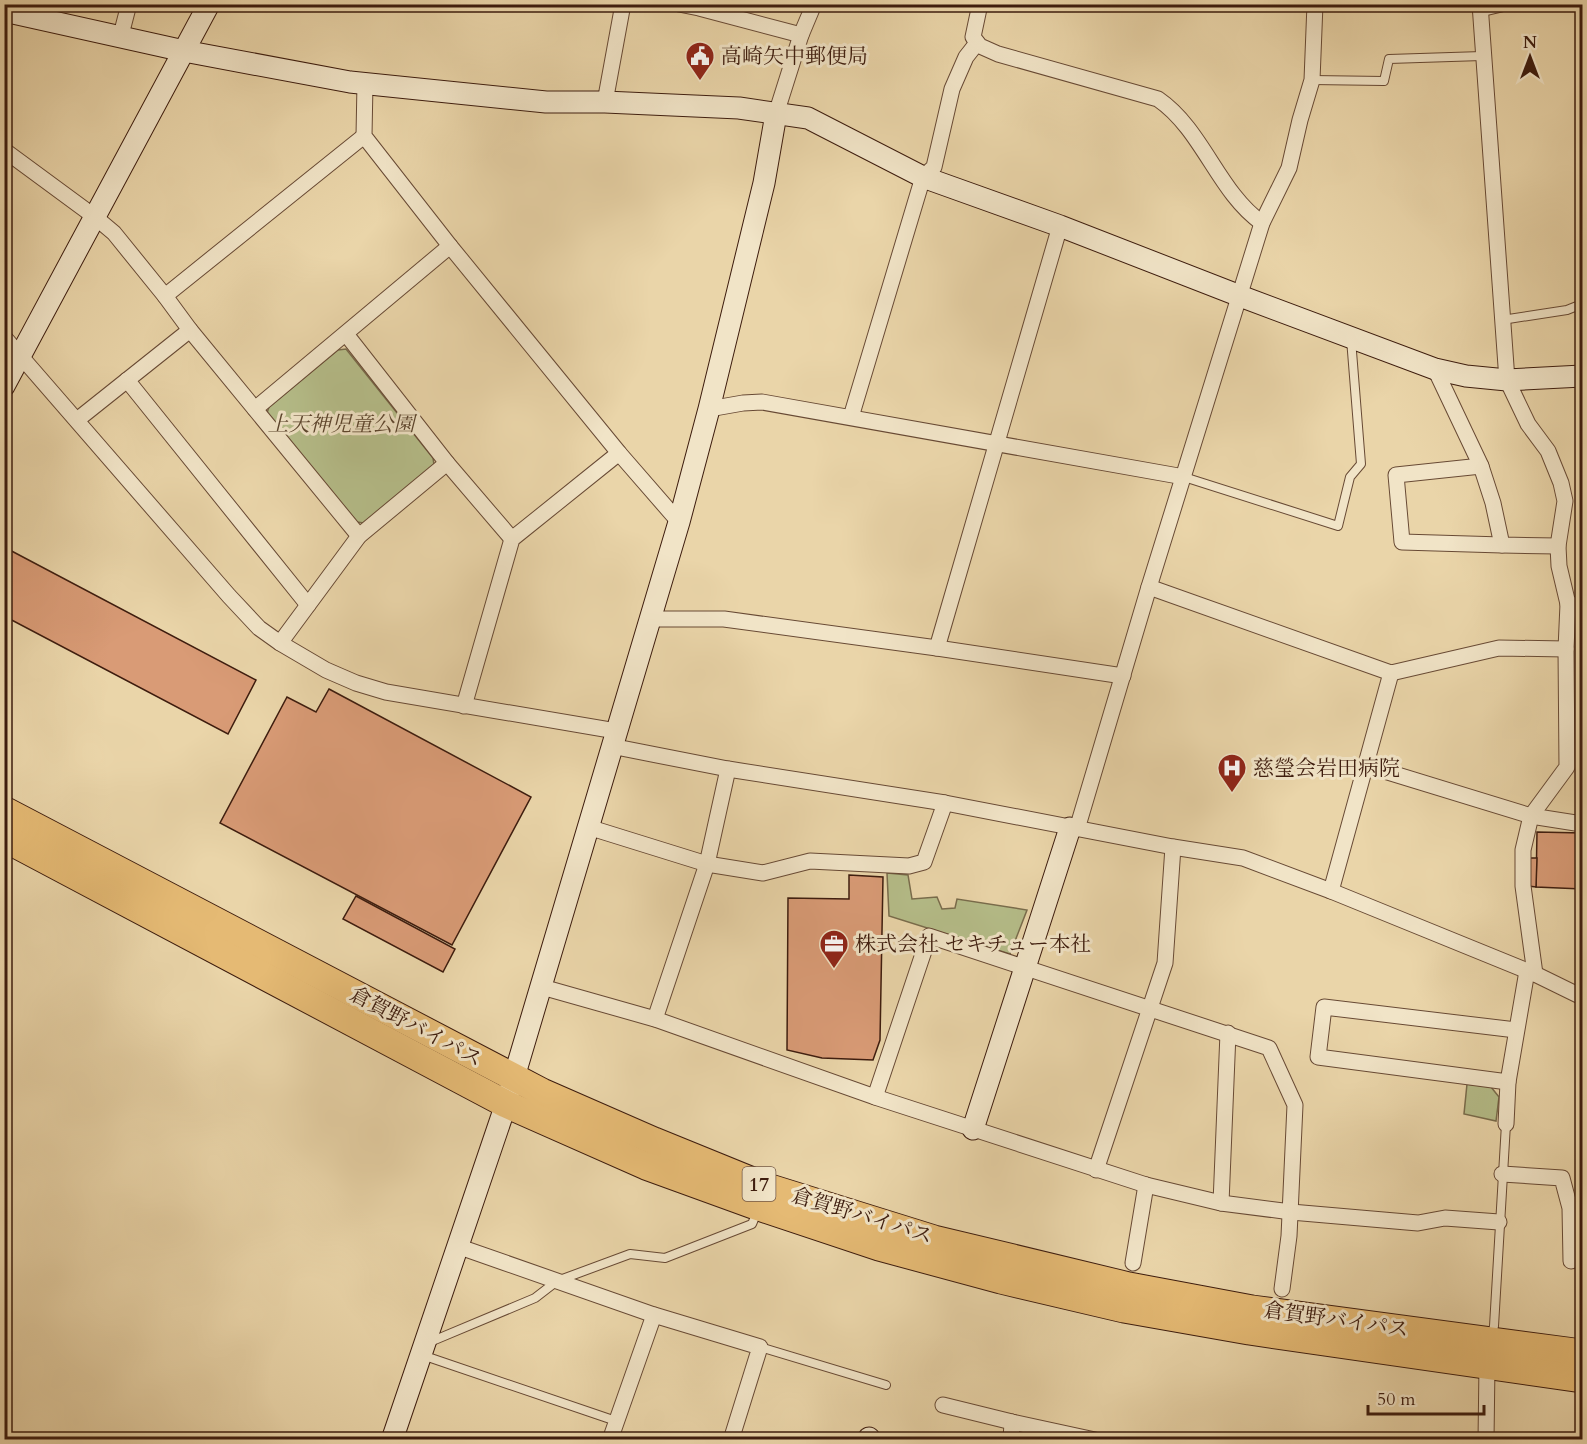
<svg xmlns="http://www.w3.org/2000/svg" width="1587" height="1444" font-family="Cardo,'Noto Serif JP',serif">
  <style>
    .green { fill: #b5bd89; stroke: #796c4c; stroke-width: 1.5 }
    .building { fill: #d99b76; stroke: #3d1c0e; stroke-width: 1.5 }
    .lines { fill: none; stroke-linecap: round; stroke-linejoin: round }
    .lane-casing { stroke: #684a35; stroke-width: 10 }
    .street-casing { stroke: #684a35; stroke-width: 17 }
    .secondary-casing { stroke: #3d1c0e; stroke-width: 23 }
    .highway-casing { stroke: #3d1c0e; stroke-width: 29 }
    .lane { stroke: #f1e4c7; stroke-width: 8 }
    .street { stroke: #f1e4c7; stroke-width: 15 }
    .secondary { stroke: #f1e4c7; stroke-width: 21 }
    .highway { stroke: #e5ba74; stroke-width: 27 }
    .labels { text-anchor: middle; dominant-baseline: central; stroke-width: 6; stroke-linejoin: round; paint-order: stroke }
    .shield { fill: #f1e4c7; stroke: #735846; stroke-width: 1.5 }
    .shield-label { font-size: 20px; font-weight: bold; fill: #3d1c0e }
    .poi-label { font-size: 21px; fill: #3d1c0e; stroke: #f1e4c7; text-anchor: start }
    .park-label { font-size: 21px; font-style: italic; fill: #5b442d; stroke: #f1e4c7 }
    .street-label { font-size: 21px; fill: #3d1c0e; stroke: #f1e4c7 }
  </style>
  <rect width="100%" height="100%" fill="#ead5a9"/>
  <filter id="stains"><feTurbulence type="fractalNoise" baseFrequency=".00333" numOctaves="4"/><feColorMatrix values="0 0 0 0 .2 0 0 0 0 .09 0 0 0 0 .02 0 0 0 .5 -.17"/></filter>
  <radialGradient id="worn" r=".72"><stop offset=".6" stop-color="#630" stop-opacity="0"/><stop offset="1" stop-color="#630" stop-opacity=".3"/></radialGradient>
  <g class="green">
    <polygon points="346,349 433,458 434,465 364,523 357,522 267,413 269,407 338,350"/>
    <polygon points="887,873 908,875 912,899 937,897 942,909 955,908 957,899 1027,910 1010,954 889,916"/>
    <polygon points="1467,1084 1491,1087 1499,1097 1496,1121 1464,1114"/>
  </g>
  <g class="building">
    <polygon points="4,547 256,680 228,734 4,616"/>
    <polygon points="329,689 531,797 452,945 220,823 287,697 316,712"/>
    <polygon points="1537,832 1582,833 1582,889 1536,887"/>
    <polygon points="1528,858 1537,858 1536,887 1528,886"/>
    <polygon points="849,875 883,877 880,1040 873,1060 822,1058 787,1050 788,898 849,899"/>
    <polygon points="356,896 455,949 443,972 343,919"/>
    <polygon points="1577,1177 1582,1177 1582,1191 1576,1190"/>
  </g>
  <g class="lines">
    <g class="lane-casing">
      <g id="lane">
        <polyline points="1312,80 1384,81 1389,59 1482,56"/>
        <polyline points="1502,320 1567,310 1582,304"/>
        <polyline points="1184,477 1338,526 1350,477 1361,464 1351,339"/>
        <polyline points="1491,1338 1494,1326 1506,1124"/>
        <polyline points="430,1342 535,1298 557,1281 630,1254 665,1258 752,1224 758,1210"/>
        <polyline points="760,1347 886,1385"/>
        <polyline points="422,1355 616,1421"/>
      </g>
    </g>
    <g class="street-casing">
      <g id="street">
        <polyline points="679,4 699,8 801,35"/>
        <path d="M 980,4 L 973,37 L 980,46 L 998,54 L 1158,99 C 1203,130 1218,192 1262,223"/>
        <polyline points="1480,4 1507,380 1528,424 1548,451 1561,483 1565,501 1558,546 1559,566 1568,604 1582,606"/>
        <polyline points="1480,9 1501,4"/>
        <polyline points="121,35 129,4"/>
        <polyline points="365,83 364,136 450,246 619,453 679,522"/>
        <polyline points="605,102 623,4"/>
        <polyline points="776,114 801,35 814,4"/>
        <polyline points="4,150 95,217 114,233 165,296 190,330 359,536"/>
        <polyline points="165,296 364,136"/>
        <polyline points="346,334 447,463 512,539"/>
        <polyline points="4,337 229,596 259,628 280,643 326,670 356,683 386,692 616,731"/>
        <polyline points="1435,369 1481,466 1493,503 1502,545 1558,546"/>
        <polyline points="127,380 308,605"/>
        <polyline points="255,409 450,246"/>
        <polyline points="709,409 743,403 762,402 1184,477"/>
        <polyline points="851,417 923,177 934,167 952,89 966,57 977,43"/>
        <polyline points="77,420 190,330"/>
        <polyline points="1481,466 1396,475 1402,542 1502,545"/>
        <polyline points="1149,587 1391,673 1499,648 1566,649"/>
        <polyline points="650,619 724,619 937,648 1123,676"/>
        <polyline points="280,643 359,536 447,463"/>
        <polyline points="937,648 1060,226"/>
        <polyline points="464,706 512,539 619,453"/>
        <polyline points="611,746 728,769 945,803 1173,847 1243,858 1331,891 1535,974 1582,997"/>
        <polyline points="1365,765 1531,816 1582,824"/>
        <polyline points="588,827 707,864 763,873 810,861 909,866 924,862 945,803"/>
        <polyline points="1077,829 1149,587 1262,223 1289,168 1300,120 1312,80 1315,4"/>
        <polyline points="1331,891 1391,673"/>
        <polyline points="1535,974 1523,886 1523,850 1531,816 1567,767 1566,649 1568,604"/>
        <polyline points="542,987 655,1019 875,1097 1146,1185 1221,1203 1291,1212 1418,1223 1445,1218 1499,1222"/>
        <polyline points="655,1019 707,864 728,769"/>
        <polyline points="1508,1082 1318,1057 1324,1007 1516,1030"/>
        <polyline points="875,1097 929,936 1269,1048 1295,1105 1289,1236 1282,1289"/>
        <polyline points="1506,1124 1508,1082 1527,971"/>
        <polyline points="1096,1170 1165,963 1173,847"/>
        <polyline points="1502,1174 1562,1178 1570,1208 1571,1261"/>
        <polyline points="1221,1203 1228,1033"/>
        <polyline points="457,1246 654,1315"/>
        <polyline points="1133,1263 1146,1185"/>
        <polyline points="943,1405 1012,1422 1095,1440"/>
        <polyline points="610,1440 654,1315 760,1347 731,1440"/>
        <polyline points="1011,1440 1012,1422"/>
        <polyline points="1486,1440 1487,1365"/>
      </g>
    </g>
    <g class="secondary-casing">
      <g id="secondary">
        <polyline points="4,11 184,51 350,82 546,102 605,102 739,108 808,118 923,177 1060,226 1240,296 1435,369 1466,376 1507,380 1582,376"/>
        <polyline points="4,386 209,4"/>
        <polyline points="973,1129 1070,828"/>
        <polyline points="392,1440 506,1104 679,522 709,409 764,183 776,114"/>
        <polyline points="868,1440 869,1438"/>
      </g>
    </g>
    <g class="highway-casing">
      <g id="highway">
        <polyline points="4,810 542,1092 654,1141 767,1187 934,1239 1129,1286 1252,1309 1582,1353"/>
        <polyline points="4,838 506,1104 646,1166 759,1207 879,1247 1001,1280 1124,1309 1249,1331 1582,1379"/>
      </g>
    </g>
    <use href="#lane" class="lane"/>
    <use href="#street" class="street"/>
    <use href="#secondary" class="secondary"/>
    <use href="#highway" class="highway"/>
  </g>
  <defs>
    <g id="civic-pin" transform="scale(1.5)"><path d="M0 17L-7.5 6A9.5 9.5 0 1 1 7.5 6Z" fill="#8f2418" stroke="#f1e4c7"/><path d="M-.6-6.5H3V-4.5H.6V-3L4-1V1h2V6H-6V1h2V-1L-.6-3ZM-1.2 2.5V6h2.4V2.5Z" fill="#fff"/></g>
    <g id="hospital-pin" transform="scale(1.5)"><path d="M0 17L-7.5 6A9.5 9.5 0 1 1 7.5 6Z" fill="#8f2418" stroke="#f1e4c7"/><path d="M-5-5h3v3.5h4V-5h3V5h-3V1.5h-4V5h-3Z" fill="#fff"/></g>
    <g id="office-pin" transform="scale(1.5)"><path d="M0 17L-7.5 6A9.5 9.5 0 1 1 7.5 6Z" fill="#8f2418" stroke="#f1e4c7"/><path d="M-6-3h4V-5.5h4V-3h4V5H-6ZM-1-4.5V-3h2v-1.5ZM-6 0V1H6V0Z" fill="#fff"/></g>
  </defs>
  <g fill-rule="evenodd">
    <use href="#civic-pin" x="700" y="56"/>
    <use href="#hospital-pin" x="1232" y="768"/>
    <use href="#office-pin" x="834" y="944"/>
  </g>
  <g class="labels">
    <rect class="shield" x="742.5" y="1167" width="33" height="34" rx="4.5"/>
    <g class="shield-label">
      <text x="759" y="1184">17</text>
    </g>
    <g class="poi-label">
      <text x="721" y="56">高崎矢中郵便局</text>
      <text x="1253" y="768">慈瑩会岩田病院</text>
      <text x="855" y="944">株式会社 セキチュー本社</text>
    </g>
    <g class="park-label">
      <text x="341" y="424">上天神児童公園</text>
    </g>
    <g class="street-label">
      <text transform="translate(416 1027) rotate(28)">倉賀野バイパス</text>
      <text transform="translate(862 1216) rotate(17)">倉賀野バイパス</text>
      <text transform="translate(1336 1320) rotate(8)">倉賀野バイパス</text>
    </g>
  </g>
  <rect width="1587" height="1444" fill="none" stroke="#ead5a9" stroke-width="24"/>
  <rect x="6" y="6" width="1575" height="1432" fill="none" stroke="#3d1c0e" stroke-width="3"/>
  <rect x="12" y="12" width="1563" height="1420" fill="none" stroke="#3d1c0e" stroke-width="1.5"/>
  <g transform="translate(1530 57)" stroke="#f1e4c7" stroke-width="4.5" paint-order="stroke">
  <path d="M0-4.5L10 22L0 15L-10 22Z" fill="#3d1c0e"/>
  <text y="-9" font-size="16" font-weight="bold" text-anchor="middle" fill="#3d1c0e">N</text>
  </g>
  <path d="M1368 1405v9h116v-9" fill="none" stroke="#3d1c0e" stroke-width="3"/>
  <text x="1377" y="1405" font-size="18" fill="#3d1c0e" stroke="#f1e4c7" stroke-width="4.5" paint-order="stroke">50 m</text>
  <rect width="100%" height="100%" filter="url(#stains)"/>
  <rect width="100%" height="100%" fill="url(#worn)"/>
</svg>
